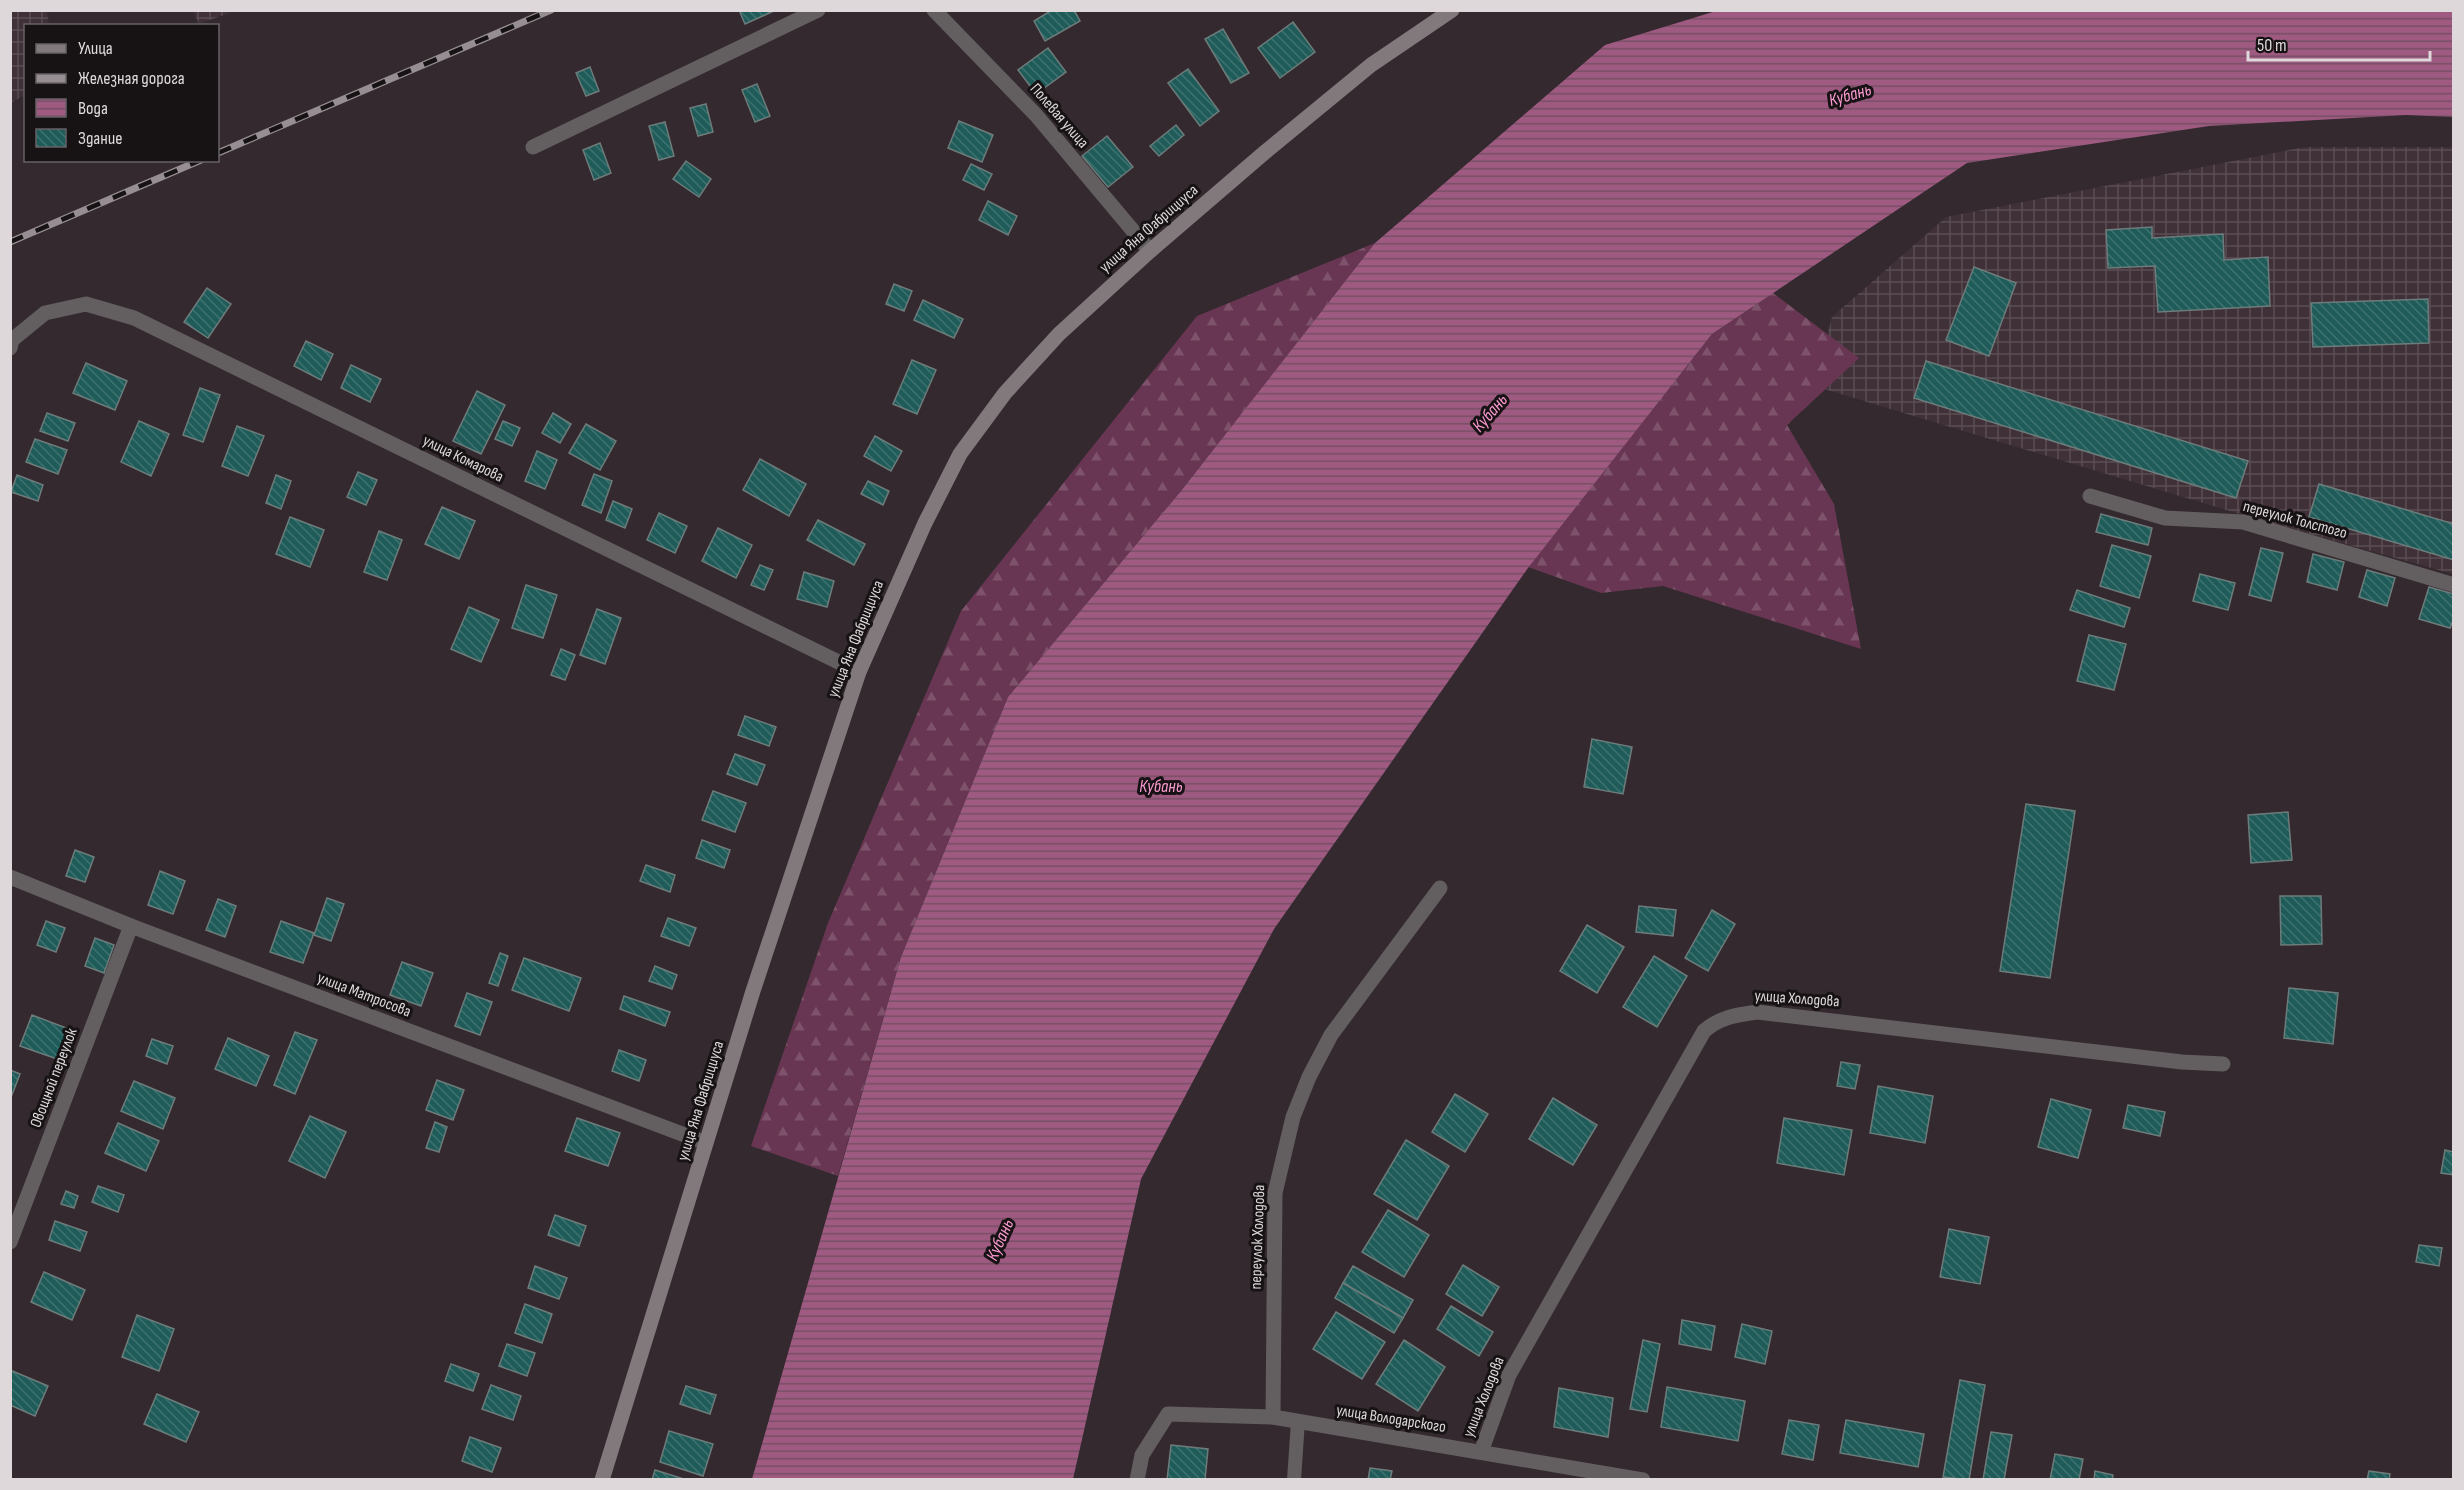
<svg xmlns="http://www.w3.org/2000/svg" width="2464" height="1490" font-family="'Sofia Sans Condensed',sans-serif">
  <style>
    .industrial { fill: url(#industrial-grid) }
    .forest { fill: url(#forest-firs) }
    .water { fill: url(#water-rules) }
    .building { fill: url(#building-back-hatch); stroke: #6d7c7b; stroke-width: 1.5 }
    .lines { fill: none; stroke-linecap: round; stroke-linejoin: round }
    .lane { stroke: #635e60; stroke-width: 14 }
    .street { stroke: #635e60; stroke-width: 15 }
    .secondary { stroke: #82797d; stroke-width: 15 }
    .rail-casing { stroke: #968e92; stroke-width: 7 }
    .rail { stroke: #171315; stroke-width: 4.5; stroke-dasharray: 14; stroke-linecap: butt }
    .labels { text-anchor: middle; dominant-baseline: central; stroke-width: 6; stroke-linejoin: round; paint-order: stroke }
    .street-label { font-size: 16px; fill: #ded8db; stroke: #171315 }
    .water-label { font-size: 18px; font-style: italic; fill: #fc9ad0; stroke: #171315 }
  </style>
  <defs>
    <pattern id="industrial-grid" width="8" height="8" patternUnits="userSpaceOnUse" patternTransform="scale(1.5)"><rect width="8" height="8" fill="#403038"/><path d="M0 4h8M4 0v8" fill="none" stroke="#5b4d54"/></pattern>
    <pattern id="forest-firs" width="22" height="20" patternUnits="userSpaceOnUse" patternTransform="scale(1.5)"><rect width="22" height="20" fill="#683652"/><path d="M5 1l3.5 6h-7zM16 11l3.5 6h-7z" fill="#7d526a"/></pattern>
    <pattern id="water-rules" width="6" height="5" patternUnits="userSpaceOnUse" patternTransform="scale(1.5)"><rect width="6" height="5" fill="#9f5a81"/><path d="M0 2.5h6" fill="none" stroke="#764f65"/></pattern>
    <pattern id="building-back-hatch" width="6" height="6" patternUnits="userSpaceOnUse" patternTransform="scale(1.5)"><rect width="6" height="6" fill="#1e5b59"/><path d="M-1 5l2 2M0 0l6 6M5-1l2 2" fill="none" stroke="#3e7270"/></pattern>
  </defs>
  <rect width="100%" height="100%" fill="#33292e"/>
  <g class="industrial">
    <polygon points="11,10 47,11 49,25 26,26 25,95 11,103"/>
    <polygon points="193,11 235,11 199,24"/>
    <polygon points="2304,147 2453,147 2453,574 2263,521 1814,386 1832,317 1946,217"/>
  </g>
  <g class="forest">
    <polygon points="1375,243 1181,491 1008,697 901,957 838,1176 751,1146 828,923 961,611 1197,316"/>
    <polygon points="1773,293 1859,358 1787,425 1834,504 1861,649 1663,586 1601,593 1528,567 1712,334"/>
  </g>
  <polygon class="water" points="1716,11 2453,11 2453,117 2406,115 2209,126 1967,163 1712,334 1528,568 1274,929 1141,1179 1073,1479 752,1479 901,957 1008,697 1181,491 1375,243 1605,45"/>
  <g class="building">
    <polygon points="739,10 776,10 745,24"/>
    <polygon points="1052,10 1074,10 1080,21 1045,41 1034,21"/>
    <polygon points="1293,22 1315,52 1280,78 1258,48"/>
    <polygon points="1223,29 1249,73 1231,83 1205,39"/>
    <polygon points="1048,48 1066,72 1036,94 1018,70"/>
    <polygon points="590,67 599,91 586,96 576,73"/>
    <polygon points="1188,69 1219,111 1200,126 1168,83"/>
    <polygon points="757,84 770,116 755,122 742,90"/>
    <polygon points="706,104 713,132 698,136 690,108"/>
    <polygon points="959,121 993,135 982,162 948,148"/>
    <polygon points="665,122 674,156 659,160 649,126"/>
    <polygon points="1176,125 1184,135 1159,156 1150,146"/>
    <polygon points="1107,136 1133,167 1108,187 1082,156"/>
    <polygon points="600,143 611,173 594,180 583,150"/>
    <polygon points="686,161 711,179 699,197 673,179"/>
    <polygon points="971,164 992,174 984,190 963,180"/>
    <polygon points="988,201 1017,216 1008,235 979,220"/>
    <polygon points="2152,227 2152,238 2223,234 2224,260 2268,257 2270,306 2158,312 2155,266 2108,268 2106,230"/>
    <polygon points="1974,267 2016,283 1989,356 1946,340"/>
    <polygon points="894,284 912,291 904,311 886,304"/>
    <polygon points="207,288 231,304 208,338 184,322"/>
    <polygon points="2428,299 2429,343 2313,347 2311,303"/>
    <polygon points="923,300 963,319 954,338 914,320"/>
    <polygon points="306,341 333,354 321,380 294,366"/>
    <polygon points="912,360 936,370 917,414 893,404"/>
    <polygon points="1926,361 2248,461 2236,498 1914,398"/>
    <polygon points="86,363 127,381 115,410 73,393"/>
    <polygon points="351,365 381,379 370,402 341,388"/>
    <polygon points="200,388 220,395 203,442 183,435"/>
    <polygon points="477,391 505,405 481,454 453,441"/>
    <polygon points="47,413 75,423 68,441 40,431"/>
    <polygon points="553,413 571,424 560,443 542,433"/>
    <polygon points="139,421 169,434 151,476 121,462"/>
    <polygon points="503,421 520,428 512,446 495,439"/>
    <polygon points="586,424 616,441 600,470 569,453"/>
    <polygon points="237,426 264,436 248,476 222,466"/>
    <polygon points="875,436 902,451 891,471 864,456"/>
    <polygon points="35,439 67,450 58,474 26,462"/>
    <polygon points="537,451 557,460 545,489 525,481"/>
    <polygon points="760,459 806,484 789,516 743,490"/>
    <polygon points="358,472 377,480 366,505 347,497"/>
    <polygon points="594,474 612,481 601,513 582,505"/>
    <polygon points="17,475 43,485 38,501 11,492"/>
    <polygon points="276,475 291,481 281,509 266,503"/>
    <polygon points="868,481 889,491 883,505 861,494"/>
    <polygon points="2319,484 2454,524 2454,560 2309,517"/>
    <polygon points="613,501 632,509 625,528 606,520"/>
    <polygon points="442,507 475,521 459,559 425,544"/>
    <polygon points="659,513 687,526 675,553 647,540"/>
    <polygon points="2101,514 2152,528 2148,545 2096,532"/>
    <polygon points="290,517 324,530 310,567 276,554"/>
    <polygon points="818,520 865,544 854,565 807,540"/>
    <polygon points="718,528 752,545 736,578 702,561"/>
    <polygon points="379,531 402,540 387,580 364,572"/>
    <polygon points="2112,545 2151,556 2139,598 2100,586"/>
    <polygon points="2261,548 2283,553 2271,601 2249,595"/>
    <polygon points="2313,554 2344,562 2337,590 2307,582"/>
    <polygon points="760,565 773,570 764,590 751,585"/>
    <polygon points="2367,570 2395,578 2387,606 2359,597"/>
    <polygon points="804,572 834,581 827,607 797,599"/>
    <polygon points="2200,574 2235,583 2228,610 2193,601"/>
    <polygon points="526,585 557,595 543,638 512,628"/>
    <polygon points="2429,587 2454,594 2454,618 2450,628 2419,619"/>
    <polygon points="2077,590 2130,608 2124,627 2070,610"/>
    <polygon points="469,607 499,620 481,662 451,649"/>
    <polygon points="597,609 621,618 605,664 580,655"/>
    <polygon points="2089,635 2126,644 2114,690 2077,681"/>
    <polygon points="561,649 575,655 565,680 551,675"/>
    <polygon points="745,716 776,727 769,746 738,735"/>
    <polygon points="1592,739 1632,747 1623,794 1584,787"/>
    <polygon points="735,754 765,765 757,785 727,774"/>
    <polygon points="713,791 746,803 735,832 702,820"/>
    <polygon points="2026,804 2075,811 2050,978 2000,971"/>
    <polygon points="2288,812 2292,860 2251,863 2248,815"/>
    <polygon points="702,840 730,850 724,868 696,858"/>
    <polygon points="75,850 94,857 85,882 66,876"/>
    <polygon points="646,865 675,875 670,892 640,881"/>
    <polygon points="160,871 185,881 173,914 148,905"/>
    <polygon points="2280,896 2321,896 2322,944 2281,945"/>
    <polygon points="327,898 344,904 331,941 314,935"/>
    <polygon points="218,899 236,906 225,937 206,930"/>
    <polygon points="1639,906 1676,910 1673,936 1636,932"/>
    <polygon points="1712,910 1735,924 1708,971 1685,958"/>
    <polygon points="668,918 696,928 689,946 661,936"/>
    <polygon points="46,921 65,928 56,952 37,945"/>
    <polygon points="281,921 314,933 303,963 270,952"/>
    <polygon points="1587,925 1624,947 1597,993 1560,971"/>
    <polygon points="95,938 114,945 104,973 85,966"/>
    <polygon points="500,953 508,956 498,986 489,983"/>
    <polygon points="1654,956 1687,976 1657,1027 1623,1007"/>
    <polygon points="524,958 581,978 569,1011 512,990"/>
    <polygon points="402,962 433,973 421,1006 390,995"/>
    <polygon points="655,966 677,975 672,989 649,981"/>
    <polygon points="2289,988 2338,993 2333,1044 2284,1038"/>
    <polygon points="467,993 492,1002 480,1035 455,1026"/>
    <polygon points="624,996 670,1012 665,1026 620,1009"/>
    <polygon points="32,1015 74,1031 63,1061 20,1046"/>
    <polygon points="295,1032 317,1040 295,1094 274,1085"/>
    <polygon points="228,1038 269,1056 256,1086 215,1069"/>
    <polygon points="152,1039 173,1046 167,1064 146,1056"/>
    <polygon points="619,1050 646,1060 639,1081 612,1071"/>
    <polygon points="1841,1062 1860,1065 1855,1089 1837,1086"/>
    <polygon points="10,1070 20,1074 10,1100"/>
    <polygon points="437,1080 464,1090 453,1120 426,1110"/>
    <polygon points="134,1081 175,1098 163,1129 121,1111"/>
    <polygon points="1878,1086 1933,1096 1925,1143 1870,1133"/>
    <polygon points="1455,1094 1488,1114 1465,1152 1432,1132"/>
    <polygon points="1553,1098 1597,1125 1573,1165 1529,1139"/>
    <polygon points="2051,1099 2091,1110 2078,1158 2038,1147"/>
    <polygon points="2128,1105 2165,1112 2160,1136 2123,1128"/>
    <polygon points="310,1116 346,1132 325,1178 289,1161"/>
    <polygon points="577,1118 620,1133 608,1166 565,1151"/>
    <polygon points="1784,1118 1852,1130 1844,1175 1777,1163"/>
    <polygon points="435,1122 447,1127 439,1152 426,1148"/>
    <polygon points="118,1123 159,1141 146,1171 105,1153"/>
    <polygon points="1406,1140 1449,1166 1417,1220 1374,1194"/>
    <polygon points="2445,1150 2454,1152 2454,1175 2441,1173"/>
    <polygon points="98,1186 124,1195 118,1212 92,1202"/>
    <polygon points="66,1191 78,1196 74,1208 61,1204"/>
    <polygon points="1388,1210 1429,1235 1404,1277 1362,1252"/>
    <polygon points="555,1215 586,1226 579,1246 548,1235"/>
    <polygon points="55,1221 87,1232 80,1251 49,1240"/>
    <polygon points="1949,1229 1989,1237 1980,1284 1940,1277"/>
    <polygon points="2419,1245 2442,1248 2439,1266 2416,1262"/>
    <polygon points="1463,1265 1499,1287 1482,1316 1446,1294"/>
    <polygon points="535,1266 567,1278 559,1299 528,1288"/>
    <polygon points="1353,1266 1413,1300 1403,1318 1343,1283"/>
    <polygon points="44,1272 85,1290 72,1320 31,1302"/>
    <polygon points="1343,1283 1403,1318 1394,1333 1335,1298"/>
    <polygon points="525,1304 552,1314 542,1343 515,1333"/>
    <polygon points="1451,1306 1493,1332 1479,1356 1437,1329"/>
    <polygon points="1336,1312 1385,1342 1362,1379 1313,1349"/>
    <polygon points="137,1315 174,1329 159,1371 122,1357"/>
    <polygon points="1682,1320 1715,1326 1711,1350 1679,1344"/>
    <polygon points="1742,1324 1772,1331 1765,1364 1735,1357"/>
    <polygon points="1404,1340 1445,1367 1418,1411 1376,1384"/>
    <polygon points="1643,1340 1660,1344 1647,1412 1630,1409"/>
    <polygon points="507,1344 535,1353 527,1376 499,1366"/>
    <polygon points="451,1364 479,1374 473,1391 445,1381"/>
    <polygon points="10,1370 48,1386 35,1416 10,1405"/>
    <polygon points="1960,1380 1985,1385 1969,1480 1943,1477"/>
    <polygon points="491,1385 521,1396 513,1420 482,1409"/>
    <polygon points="686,1386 716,1395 710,1414 680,1404"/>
    <polygon points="1667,1387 1745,1401 1738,1441 1661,1427"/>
    <polygon points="1559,1388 1613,1398 1608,1437 1554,1427"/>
    <polygon points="157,1394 199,1412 186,1442 144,1424"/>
    <polygon points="1789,1420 1819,1425 1813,1460 1782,1454"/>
    <polygon points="1846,1420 1924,1434 1918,1467 1840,1453"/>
    <polygon points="669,1431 713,1444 703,1476 660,1462"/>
    <polygon points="1991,1432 2012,1435 2004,1480 1983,1480"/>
    <polygon points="470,1437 501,1448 492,1472 462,1461"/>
    <polygon points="1171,1445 1208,1449 1205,1480 1167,1480"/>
    <polygon points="2055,1454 2083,1459 2079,1480 2050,1480"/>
    <polygon points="1370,1468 1392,1471 1390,1480 1368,1480"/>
    <polygon points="655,1470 684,1479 684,1480 652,1480"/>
    <polygon points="2095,1471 2113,1475 2112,1480 2094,1480"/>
    <polygon points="2369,1471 2390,1474 2389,1480 2367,1480"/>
  </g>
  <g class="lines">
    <polyline class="lane" points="1294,1480 1298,1421"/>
    <g class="street">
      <polyline points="934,10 1036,115 1150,251"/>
      <polyline points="533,147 818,10"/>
      <polyline points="10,348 12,340 45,313 86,304 134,318 859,672"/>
      <polyline points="2090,496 2165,518 2243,522 2454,585"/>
      <polyline points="10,877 131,926 706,1143"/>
      <polyline points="10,1242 131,926"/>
      <polyline points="1273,1417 1275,1193 1293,1117 1309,1077 1331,1035 1440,888"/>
      <path d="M 1481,1452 L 1509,1375 L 1704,1031 C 1720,1017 1736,1015 1757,1012 L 2182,1062 L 2223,1064"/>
      <polyline points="1137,1480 1142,1455 1168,1414 1273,1417 1643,1480"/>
    </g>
    <polyline class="secondary" points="602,1480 753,991 859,672 925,523 960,454 1005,393 1059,334 1150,251 1264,153 1371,65 1452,10"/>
    <g class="rail-casing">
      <g id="rail">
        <polyline points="218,153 551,10"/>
        <polyline points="10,242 201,160"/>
      </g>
    </g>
    <use href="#rail" class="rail"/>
  </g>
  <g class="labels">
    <g class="street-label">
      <text transform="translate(1059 116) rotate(49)">Полевая улица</text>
      <text transform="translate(1149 229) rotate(-41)">улица Яна Фабрициуса</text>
      <text transform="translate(463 459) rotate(26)">улица Комарова</text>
      <text transform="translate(2295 520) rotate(15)">переулок Толстого</text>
      <text transform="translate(856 639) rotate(-68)">улица Яна Фабрициуса</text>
      <text transform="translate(364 995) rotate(21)">улица Матросова</text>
      <text transform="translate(1797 999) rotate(4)">улица Холодова</text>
      <text transform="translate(54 1078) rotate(-69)">Овощной переулок</text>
      <text transform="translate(701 1101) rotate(-73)">улица Яна Фабрициуса</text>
      <text transform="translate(1258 1237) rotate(-88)">переулок Холодова</text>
      <text transform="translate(1484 1397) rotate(-68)">улица Холодова</text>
      <text transform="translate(1391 1419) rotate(9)">улица Володарского</text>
    </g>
    <g class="water-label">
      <text transform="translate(1850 95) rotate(-16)">Кубань</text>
      <text transform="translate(1490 413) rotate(-49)">Кубань</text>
      <text x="1161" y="786">Кубань</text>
      <text transform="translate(1000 1240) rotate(-66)">Кубань</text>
    </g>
  </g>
  <rect width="2464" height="1490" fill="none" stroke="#ded8db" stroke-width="24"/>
  <rect x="24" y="24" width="195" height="138" fill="#171315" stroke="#676264" stroke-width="1.5"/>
  <rect x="36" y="44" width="30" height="9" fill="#82797d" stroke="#676264" stroke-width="1.5"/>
  <text x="78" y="54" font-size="18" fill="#ded8db">Улица</text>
  <rect x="36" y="74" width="30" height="9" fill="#968e92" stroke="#676264" stroke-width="1.5"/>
  <text x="78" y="84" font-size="18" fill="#ded8db">Железная дорога</text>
  <rect x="36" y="99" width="30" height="18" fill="url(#water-rules)" stroke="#676264" stroke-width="1.5"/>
  <text x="78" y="114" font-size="18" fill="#ded8db">Вода</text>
  <rect x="36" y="129" width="30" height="18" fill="url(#building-back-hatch)" stroke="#676264" stroke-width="1.5"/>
  <text x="78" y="144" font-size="18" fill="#ded8db">Здание</text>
  <path d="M2248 51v9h182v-9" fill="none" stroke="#ded8db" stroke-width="3"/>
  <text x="2257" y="51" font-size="18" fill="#ded8db" stroke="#171315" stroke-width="4.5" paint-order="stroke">50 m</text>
</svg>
